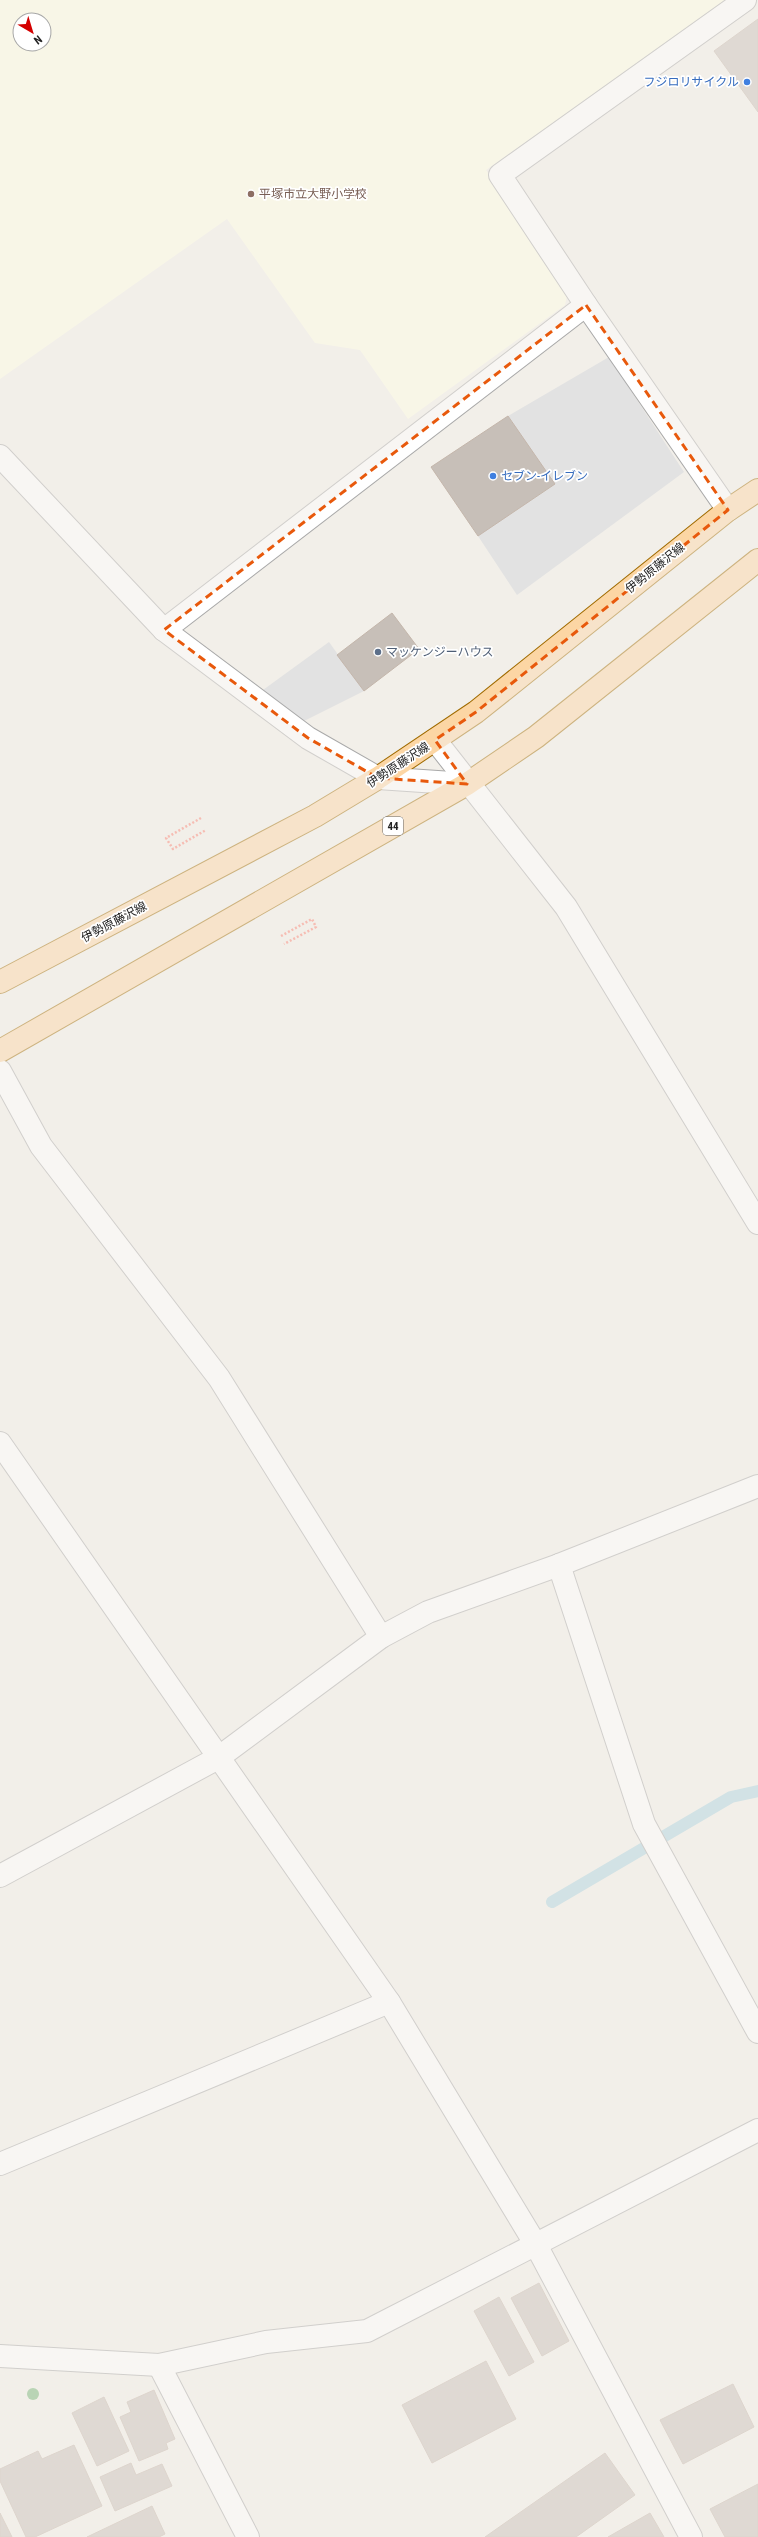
<svg xmlns="http://www.w3.org/2000/svg" width="758" height="2537" font-family="'Roboto Condensed','Noto Sans JP',sans-serif">
  <style>
    .education { fill: #ffffe5; fill-rule: evenodd }
    .parking { fill: #e2e2e2 }
    .lines { fill: none; stroke-linecap: round; stroke-linejoin: round }
    .stream { stroke: #aad3df; stroke-width: 12 }
    .building { fill: #c7bfb8; stroke: #c4b6ab }
    .minor-casing { stroke: #a9a9a9; stroke-width: 24 }
    .primary-casing { stroke: #a06b00; stroke-width: 24 }
    .path { stroke: #fa8072; stroke-width: 2.5; stroke-dasharray: 2 2; stroke-linecap: butt }
    .minor { stroke: #fff; stroke-width: 22 }
    .primary { stroke: #fcd6a4; stroke-width: 22 }
    .tree { fill: #74b475 }
    .marked { fill: none; stroke: #e8590c; stroke-width: 3; stroke-dasharray: 8 5; stroke-linejoin: round }
    .shop-dot { fill: #3f7fe0; stroke: #fff; stroke-width: 1.5 }
    .education-dot { fill: #8d6e63; stroke: #fff; stroke-width: 1.5 }
    .service-dot { fill: #5c6f8a; stroke: #fff; stroke-width: 1.5 }
    .labels { text-anchor: middle; dominant-baseline: central; stroke-width: 3.5; stroke-linejoin: round; paint-order: stroke }
    .shield { fill: #fff; stroke: #646464; stroke-width: 1 }
    .shield-label { font-size: 11px; font-weight: bold; fill: #222 }
    .shop-label { font-size: 12px; fill: #366cbe; stroke: #fff; text-anchor: end }
    .education-label { font-size: 12px; fill: #785e54; stroke: #fff; text-anchor: start }
    .street-label { font-size: 12px; fill: #222; stroke: #fff }
    .service-label { font-size: 12px; fill: #4e5e75; stroke: #fff; text-anchor: start }
  </style>
  <rect width="100%" height="100%" fill="#f2efe9"/>
  <path class="education" d="M 0,0 L 727,0 L 486,170 L 568,291 L 565,305 L 408,419 L 360,350 L 315,343 L 227,219 L 0,379 ZM 20,20 L 44,20 L 44,44 L 20,44 Z"/>
  <g class="parking">
    <polygon points="609,357 684,472 517,595 478,536 554,484 508,416"/>
    <polygon points="329,642 364,691 298,724 263,690"/>
  </g>
  <g class="lines">
    <polyline class="stream" points="552,1902 731,1797 758,1791"/>
  </g>
  <g class="building">
    <polygon points="758,19 758,112 714,51"/>
    <polygon points="508,416 555,484 478,536 431,467"/>
    <polygon points="392,613 419,649 364,691 337,655"/>
    <polygon points="539,2283 569,2341 542,2356 511,2298"/>
    <polygon points="499,2297 534,2362 509,2376 474,2311"/>
    <polygon points="486,2361 516,2419 432,2463 402,2405"/>
    <polygon points="733,2384 754,2427 683,2464 660,2420"/>
    <polygon points="154,2390 175,2439 166,2443 168,2449 139,2461 120,2417 131,2412 127,2402"/>
    <polygon points="104,2397 129,2451 97,2466 72,2413"/>
    <polygon points="74,2445 102,2506 35,2537 26,2537 0,2481 0,2469 38,2451 42,2459"/>
    <polygon points="605,2453 635,2495 576,2537 485,2537"/>
    <polygon points="131,2463 136,2475 162,2464 172,2486 115,2511 100,2477"/>
    <polygon points="758,2484 758,2537 725,2537 710,2509"/>
    <polygon points="152,2506 165,2534 159,2537 87,2537"/>
    <polygon points="0,2513 12,2537 0,2537"/>
    <polygon points="650,2513 664,2537 608,2537"/>
  </g>
  <g class="lines">
    <g class="minor-casing">
      <g id="minor">
        <polyline points="0,456 164,630 308,738 378,778 467,784"/>
        <polyline points="728,510 586,305 500,175 745,0"/>
        <polyline points="164,630 586,305"/>
        <polyline points="435,740 566,907 758,1223"/>
        <polyline points="0,1071 41,1146 219,1378 381,1637"/>
        <polyline points="0,1443 389,2002 536,2245 691,2537"/>
        <polyline points="559,1565 644,1824 758,2032"/>
        <polyline points="0,1876 218,1758 381,1637 428,1612 559,1565 758,1486"/>
        <polyline points="0,2164 389,2002"/>
        <polyline points="0,2356 159,2365"/>
        <polyline points="248,2537 159,2365 266,2342 367,2331 758,2130"/>
      </g>
    </g>
    <g class="primary-casing">
      <g id="primary">
        <polyline points="0,982 315,816 378,778 476,712 728,510 758,490"/>
        <polyline points="0,1051 467,784 536,737 758,560"/>
      </g>
    </g>
    <g class="path">
      <polyline points="201,818 166,838 173,849 206,830"/>
      <polyline points="281,936 312,919 316,927 284,944"/>
    </g>
    <use href="#minor" class="minor"/>
    <use href="#primary" class="primary"/>
  </g>
  <circle class="tree" cx="33" cy="2394" r="6"/>
  <path d="M0 0H758V2537H0ZM 586,305 L 728,510 L 476,712 L 435,740 L 467,784 L 378,778 L 308,738 L 164,630 Z" fill="#f2efe9" fill-opacity=".55" fill-rule="evenodd"/>
  <path class="marked" d="M 586,305 L 728,510 L 476,712 L 435,740 L 467,784 L 378,778 L 308,738 L 164,630 Z"/>
  <g class="shop-dot">
    <circle cx="747" cy="82" r="4"/>
    <circle cx="493" cy="476" r="4"/>
  </g>
  <circle class="education-dot" cx="251" cy="194" r="4"/>
  <circle class="service-dot" cx="378" cy="652" r="4"/>
  <g class="labels">
    <rect class="shield" x="383" y="817" width="20" height="18" rx="3"/>
    <g class="shield-label">
      <text x="393" y="826">44</text>
    </g>
    <g class="shop-label">
      <text x="739" y="82">フジロリサイクル</text>
      <text x="501" y="476" text-anchor="start">セブン-イレブン</text>
    </g>
    <g class="education-label">
      <text x="259" y="194">平塚市立大野小学校</text>
    </g>
    <g class="street-label">
      <text transform="translate(655 568) rotate(-39)">伊勢原藤沢線</text>
      <text transform="translate(398 765) rotate(-33)">伊勢原藤沢線</text>
      <text transform="translate(114 922) rotate(-28)">伊勢原藤沢線</text>
    </g>
    <g class="service-label">
      <text x="386" y="652">マッケンジーハウス</text>
    </g>
  </g>
  <g transform="translate(32 32) rotate(142)"><circle r="19" fill="#ffffff" stroke="#a7a7a7"/>
  <path d="M0-3L7 15L0 10L-7 15Z" fill="#d40000"/>
  <text y="-6" font-size="11" font-weight="bold" text-anchor="middle" fill="#222222">N</text>
  </g>
</svg>
